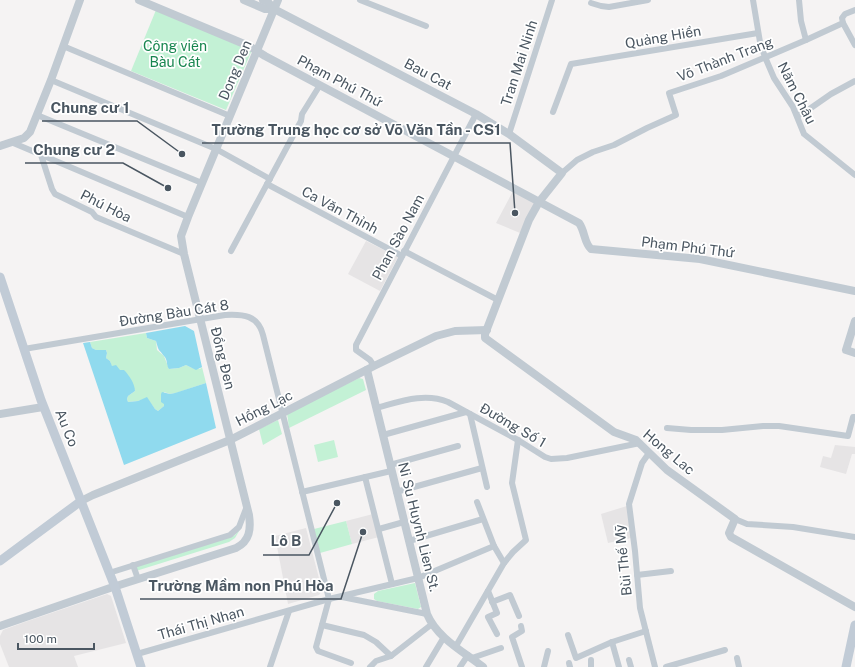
<svg xmlns="http://www.w3.org/2000/svg" width="855" height="667" font-family="'Public Sans',sans-serif">
  <style>
    .education { fill: #e6e4e5 }
    .green { fill: #c3f1d5 }
    .water { fill: #90daee }
    .lines { fill: none; stroke-linecap: round; stroke-linejoin: round }
    .minor { stroke: #c1cad2; stroke-width: 6 }
    .tertiary { stroke: #c1cad2; stroke-width: 8 }
    .secondary { stroke: #c1cbd6; stroke-width: 9 }
    .labels { text-anchor: middle; dominant-baseline: central; stroke-width: 3.5; stroke-linejoin: round; paint-order: stroke }
    .street-label { font-size: 14px; fill: #4a5661; stroke: #fff }
    .park-label { font-size: 14px; fill: #17864f; stroke: #fff }
    .leader { fill: none; stroke: #4a5661; stroke-width: 1.5 }
    .callout-dot { fill: #4a5661; stroke: #fff; stroke-width: 1.5 }
    .callout-label { font-size: 15px; text-anchor: middle; font-weight: bold; fill: #4a5661; stroke: #fff; stroke-width: 3.5; stroke-linejoin: round; paint-order: stroke }
  </style>
  <rect width="100%" height="100%" fill="#f5f3f3"/>
  <g class="education">
    <polygon points="513,191 535,203 520,233 496,223"/>
    <polygon points="366,241 398,257 380,291 348,274"/>
    <polygon points="835,445 855,447 855,454 852,454 846,474 820,467 823,456 831,458"/>
    <polygon points="627,506 631,538 608,543 601,514"/>
    <polygon points="373,514 379,537 352,544 346,521"/>
    <polygon points="306,528 322,590 321,592 319,595 288,604 275,536"/>
    <polygon points="107,594 111,596 126,643 74,656 78,667 9,667 0,644 0,636 3,630 25,622"/>
  </g>
  <g class="green">
    <polygon points="156,10 252,50 226,110 131,71"/>
    <path d="M 146,333 L 147,338 L 156,341 L 157,350 L 164,356 L 169,369 L 179,368 L 186,365 L 192,368 L 200,369 L 202,367 L 206,383 L 176,393 L 170,394 L 164,392 L 164,406 L 158,411 L 155,409 L 147,398 L 138,401 L 128,402 L 127,399 L 128,396 L 135,391 C 129,374 127,373 112,367 L 110,361 L 106,358 L 107,353 L 106,350 L 96,350 L 92,348 L 90,342 Z"/>
    <polygon points="359,378 363,379 366,390 289,428 287,413"/>
    <polygon points="278,420 282,434 263,445 259,429"/>
    <polygon points="334,440 338,457 318,462 314,445"/>
    <polygon points="346,521 352,544 320,553 314,529"/>
    <polygon points="242,526 235,538 229,542 136,571 135,567 228,538 235,535"/>
    <polygon points="415,583 421,607 418,609 377,601 374,599 374,594 378,591"/>
  </g>
  <g class="water">
    <path d="M 185,326 L 194,331 L 202,367 L 196,370 L 186,365 L 179,368 L 169,369 C 166,365 168,360 164,356 C 158,348 159,352 156,341 L 147,338 L 146,333 Z"/>
    <path d="M 90,342 L 92,348 L 96,350 L 106,350 L 107,353 L 106,358 L 110,361 L 112,366 L 116,365 L 120,370 L 124,370 C 129,375 135,384 135,391 L 128,396 L 127,399 L 128,402 L 138,401 L 147,397 L 155,409 L 158,411 L 164,406 L 164,404 L 161,402 L 161,394 L 162,392 L 170,394 L 175,393 L 206,383 L 216,428 L 124,465 L 83,343 Z"/>
  </g>
  <g class="lines">
    <g class="minor">
      <polyline points="360,0 426,26"/>
      <polyline points="753,0 760,42 765,57 774,78 793,107 804,134 855,175"/>
      <polyline points="799,0 801,21 806,40"/>
      <polyline points="591,3 601,6 609,7 648,0"/>
      <polyline points="843,23 855,45"/>
      <polyline points="63,46 230,116"/>
      <polyline points="51,80 216,149 270,179"/>
      <polyline points="553,112 571,64 758,33"/>
      <polyline points="37,115 202,183"/>
      <polyline points="797,116 808,110 831,94 855,81"/>
      <polyline points="509,134 552,0"/>
      <polyline points="11,142 188,217"/>
      <polyline points="41,155 52,189 55,194 92,212 96,217 184,254"/>
      <polyline points="562,173 577,160 593,152 614,145 647,128 676,115 669,93 721,76 806,40 843,23 842,18 845,14 855,10"/>
      <polyline points="267,184 402,256"/>
      <polyline points="231,251 301,121 302,114 320,85"/>
      <polyline points="404,251 498,300"/>
      <path d="M 24,349 L 225,315 C 243,314 258,315 263,335 L 329,599 L 316,647 L 318,651 L 351,663"/>
      <polyline points="374,366 370,360 356,350 356,345 476,114"/>
      <path d="M 376,408 C 399,402 424,392 448,402 L 518,440 L 545,457 L 551,459 L 567,458 L 640,443"/>
      <polyline points="470,414 487,487"/>
      <polyline points="667,428 691,430 722,430 763,426 779,426 848,436 853,417 855,417"/>
      <polyline points="383,435 466,412"/>
      <polyline points="649,453 642,463 629,504 635,551 640,608 655,667"/>
      <polyline points="390,465 458,446"/>
      <polyline points="365,477 392,584"/>
      <polyline points="302,492 391,471"/>
      <polyline points="396,492 482,468"/>
      <polyline points="477,502 494,546 504,563"/>
      <polyline points="735,519 747,524 793,527 855,537"/>
      <polyline points="379,529 404,522"/>
      <polyline points="409,541 483,519"/>
      <polyline points="133,565 138,579"/>
      <polyline points="109,573 230,535 239,527 247,506"/>
      <polyline points="637,575 671,571"/>
      <polyline points="488,591 497,613 488,617 497,634"/>
      <polyline points="342,597 427,614"/>
      <polyline points="492,602 510,595 519,616"/>
      <polyline points="322,625 364,635 376,642 391,656"/>
      <polyline points="521,626 522,631 512,637 522,667"/>
      <polyline points="568,635 576,658 612,642 646,631"/>
      <polyline points="612,642 619,667"/>
      <polyline points="456,646 504,563 513,552 526,540 512,483 518,440"/>
      <polyline points="137,654 329,599 418,578 494,546"/>
      <polyline points="472,658 501,648"/>
      <polyline points="737,658 739,667"/>
      <polyline points="629,660 631,667"/>
      <polyline points="569,663 570,667"/>
      <polyline points="270,667 289,611"/>
      <polyline points="370,667 376,661 391,656 432,624"/>
      <polyline points="426,667 444,637"/>
      <polyline points="460,667 468,655"/>
      <polyline points="544,667 548,651"/>
      <polyline points="591,667 591,660"/>
      <polyline points="666,667 725,650"/>
    </g>
    <g class="tertiary">
      <path d="M 139,0 L 249,46 L 265,56 L 579,223 C 585,231 584,243 591,249 L 700,259 L 855,291"/>
      <polyline points="244,0 265,9 274,9"/>
      <polyline points="263,0 268,2 274,9 476,114 509,134 562,173 539,202 529,220 485,334 485,338 614,432 636,440 667,470 735,519 729,533 731,537 855,607"/>
      <polyline points="0,146 24,138 30,132 51,80 80,0"/>
      <polyline points="855,321 846,350 855,353"/>
      <path d="M 367,370 L 427,614 C 437,638 464,652 483,667"/>
      <polyline points="0,414 43,407"/>
      <polyline points="81,501 93,495 230,440 374,366 436,336 455,331 487,330"/>
      <path d="M 0,626 L 110,588 L 236,548 C 250,541 251,529 249,515 L 184,254 L 181,236 L 188,217 L 278,0"/>
    </g>
    <g class="secondary">
      <polyline points="0,277 41,400 115,587 141,667"/>
      <polyline points="0,561 81,501"/>
      <polyline points="846,667 855,625"/>
    </g>
  </g>
  <g class="labels">
    <g class="street-label">
      <text transform="translate(663 37) rotate(-10)">Quảng Hiền</text>
      <text transform="translate(725 59) rotate(-21)">Võ Thành Trang</text>
      <text transform="translate(519 63) rotate(-72)">Tran Mai Ninh</text>
      <text transform="translate(235 70) rotate(-67)">Dong Den</text>
      <text transform="translate(428 74) rotate(28)">Bau Cat</text>
      <text transform="translate(340 81) rotate(28)">Phạm Phú Thứ</text>
      <text transform="translate(797 93) rotate(63)">Năm Châu</text>
      <text transform="translate(106 206) rotate(27)">Phú Hòa</text>
      <text transform="translate(340 210) rotate(28)">Ca Văn Thỉnh</text>
      <text transform="translate(398 237) rotate(-62)">Phan Sào Nam</text>
      <text transform="translate(688 247) rotate(7)">Phạm Phú Thứ</text>
      <text transform="translate(174 313) rotate(-9)">Đường Bàu Cát 8</text>
      <text transform="translate(223 358) rotate(76)">Đồng Đen</text>
      <text transform="translate(264 408) rotate(-27)">Hồng Lạc</text>
      <text transform="translate(513 425) rotate(30)">Đường Số 1</text>
      <text transform="translate(67 428) rotate(68)">Au Co</text>
      <text transform="translate(669 452) rotate(40)">Hong Lac</text>
      <text transform="translate(419 527) rotate(76)">Ni Su Huynh Lien St.</text>
      <text transform="translate(623 560) rotate(-96)">Bùi Thế Mỹ</text>
      <text transform="translate(201 623) rotate(-16)">Thái Thị Nhạn</text>
    </g>
    <g class="park-label">
      <text x="175" y="46">Công viên<tspan x="175" dy="16">Bàu Cát</tspan></text>
    </g>
  </g>
  <path class="leader" d="M182 154L137 121H42M515 213L510 143H202M168 188L123 163H25M337 503L309 555H263M363 532L341 599H140"/>
  <g class="callout-dot">
    <circle cx="182" cy="154" r="4"/>
    <circle cx="515" cy="213" r="4"/>
    <circle cx="168" cy="188" r="4"/>
    <circle cx="337" cy="503" r="4"/>
    <circle cx="363" cy="532" r="4"/>
  </g>
  <g class="callout-label">
    <text x="90" y="113">Chung cư 1</text>
    <text x="356" y="135">Trường Trung học cơ sở Võ Văn Tần - CS1</text>
    <text x="74" y="155">Chung cư 2</text>
    <text x="286" y="546">Lô B</text>
    <text x="241" y="591">Trường Mầm non Phú Hòa</text>
  </g>
  <path d="M18 643v6h76v-6" fill="none" stroke="#4a5661" stroke-width="2"/>
  <text x="24" y="643" font-size="12" fill="#4a5661" stroke="#ffffff" stroke-width="3" paint-order="stroke">100 m</text>
</svg>
